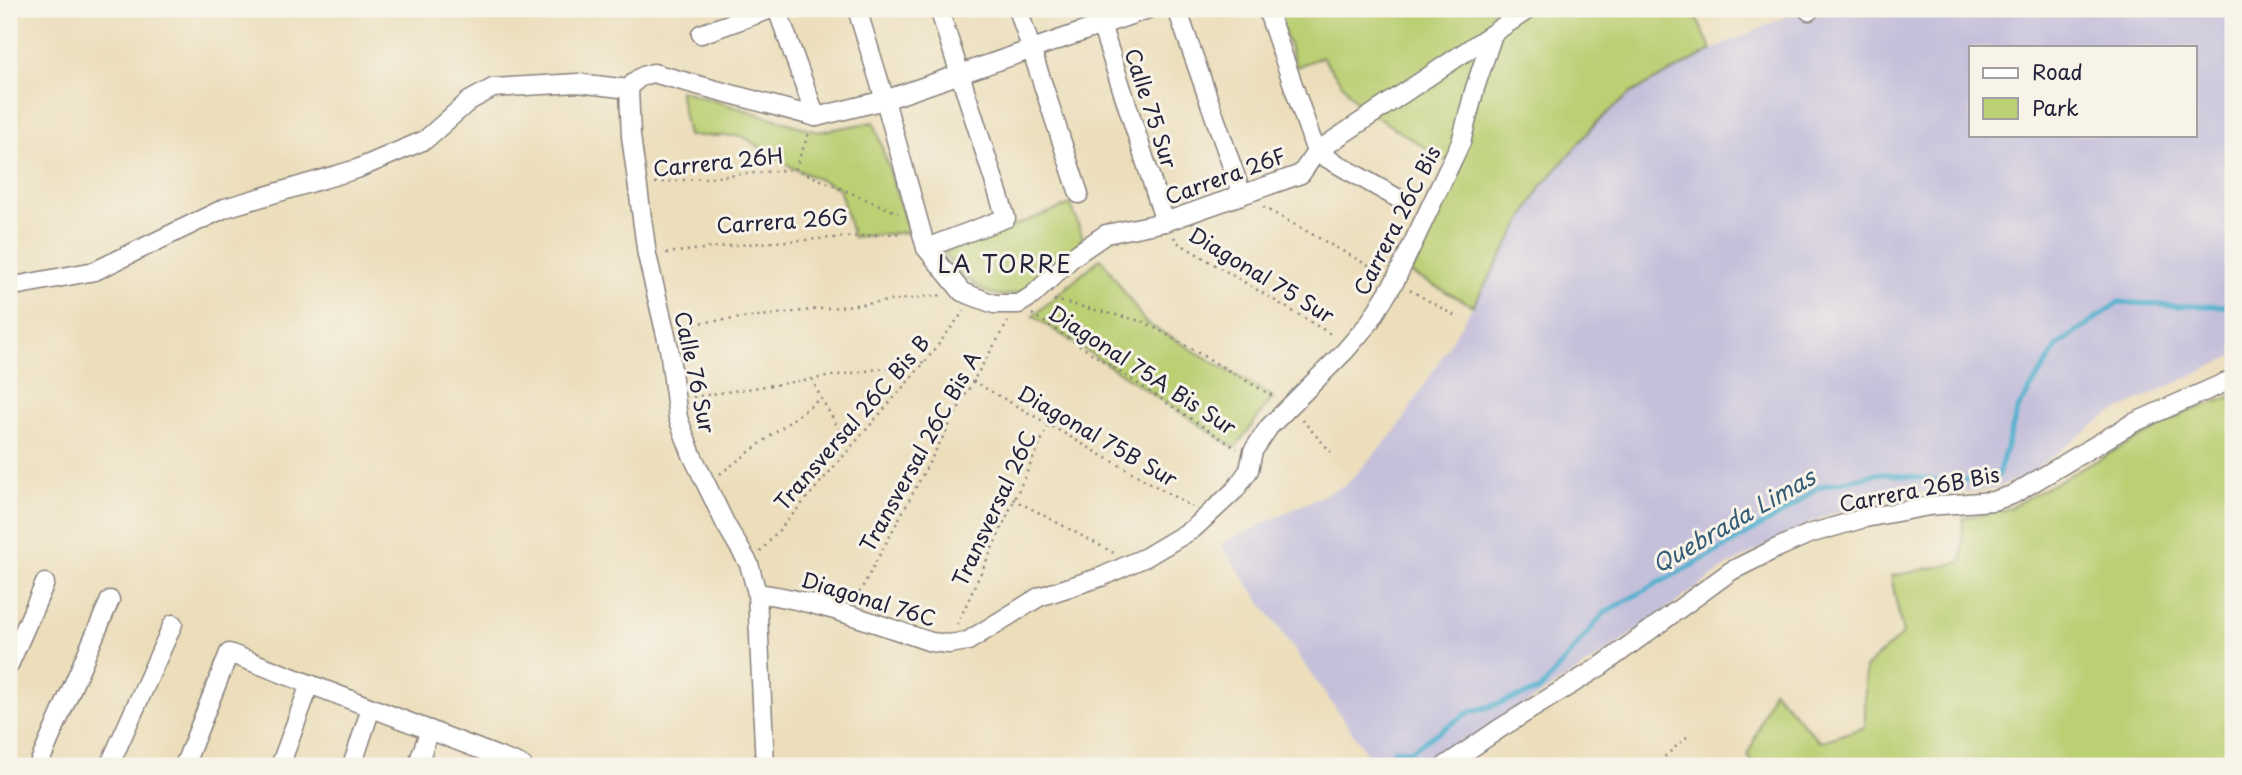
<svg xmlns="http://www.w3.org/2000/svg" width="2242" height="775" font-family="'Playpen Sans',sans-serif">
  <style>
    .industrial { fill: #c5c0da; fill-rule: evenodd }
    .green { fill: #bbcf73; stroke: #6e7857; stroke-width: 2 }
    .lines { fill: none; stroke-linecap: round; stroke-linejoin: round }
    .stream { stroke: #4fb1ce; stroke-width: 5 }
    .minor-casing { stroke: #87807b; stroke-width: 21 }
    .path { stroke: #87807b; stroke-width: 2.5; stroke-dasharray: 2 5; stroke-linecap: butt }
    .minor { stroke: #fff; stroke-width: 18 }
    .labels { text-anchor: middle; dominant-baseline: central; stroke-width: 6; stroke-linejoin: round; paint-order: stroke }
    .street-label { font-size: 21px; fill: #22223b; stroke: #f7f3e8 }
    .neighbourhood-label { font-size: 23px; letter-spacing: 2px; fill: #22223b; stroke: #f7f3e8 }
    .water-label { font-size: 23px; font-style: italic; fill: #345b76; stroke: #f7f3e8 }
  </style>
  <rect width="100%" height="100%" fill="#f7f3e8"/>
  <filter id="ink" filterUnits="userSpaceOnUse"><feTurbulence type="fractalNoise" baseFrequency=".0143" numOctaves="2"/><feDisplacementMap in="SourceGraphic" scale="14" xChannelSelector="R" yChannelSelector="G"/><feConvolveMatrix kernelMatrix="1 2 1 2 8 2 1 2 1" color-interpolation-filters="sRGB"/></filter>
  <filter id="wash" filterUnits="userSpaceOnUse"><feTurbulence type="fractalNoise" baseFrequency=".00686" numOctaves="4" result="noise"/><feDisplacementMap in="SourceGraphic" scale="28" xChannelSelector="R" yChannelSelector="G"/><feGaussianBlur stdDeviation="1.57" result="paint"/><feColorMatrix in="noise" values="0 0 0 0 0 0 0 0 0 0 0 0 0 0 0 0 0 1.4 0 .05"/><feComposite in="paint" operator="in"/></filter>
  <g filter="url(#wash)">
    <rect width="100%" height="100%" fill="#ecdebb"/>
    <path class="industrial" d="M 1803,9 L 2233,9 L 2233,356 L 2106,416 L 2028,475 L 1994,489 L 1963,493 L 1901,492 L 1822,517 L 1727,566 L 1608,651 L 1430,766 L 1376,766 L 1220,544 L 1347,484 L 1398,428 L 1473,306 L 1541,187 L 1597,122 L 1631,93 L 1712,50 ZM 1971,47 L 2195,47 L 2195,135 L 1971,135 Z"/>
    <g class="green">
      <polygon points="1277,9 1692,9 1712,50 1631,93 1597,122 1541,187 1473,306 1404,270 1461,170 1359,106 1322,57 1296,67"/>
      <polygon points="679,90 818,132 874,122 909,232 853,237 839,188 795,169 742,136 688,136"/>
      <polygon points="1071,204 1083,239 1030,290 1004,296 985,292 959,272 943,253"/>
      <polygon points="1101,258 1145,322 1273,397 1235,448 1033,316"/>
      <polygon points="2233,396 2233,766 1755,766 1748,756 1773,690 1820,742 1865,727 1865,668 1903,634 1891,576 1962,562 1963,518 2005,510 2187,412"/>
    </g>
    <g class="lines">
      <polyline class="stream" points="1388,766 1395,750 1410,751 1466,714 1540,690 1605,612 1727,546 1789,509 1818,487 1881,473 1952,482 1998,475 2018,409 2058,345 2119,302 2178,306 2233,306"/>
    </g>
  </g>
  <g filter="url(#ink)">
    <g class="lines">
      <g class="minor-casing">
        <g id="minor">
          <polyline points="777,9 816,117"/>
          <polyline points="857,9 885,100 926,248 962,292 994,304 1019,304 1033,295 1074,256 1106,234 1165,222 1301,174 1316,152 1529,9"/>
          <polyline points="1018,9 1079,194"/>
          <polyline points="1096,9 1165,222"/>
          <polyline points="1177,9 1242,195"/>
          <polyline points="1267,9 1316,152"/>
          <polyline points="1808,9 1809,11"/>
          <polyline points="701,34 771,9"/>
          <polyline points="1316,152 1399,199"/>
          <polyline points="926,248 1006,218 939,9"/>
          <polyline points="9,287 95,271 225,208 357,169 425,140 469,101 493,88 578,83 629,89"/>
          <path d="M 757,593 C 818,601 874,623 931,642 L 949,644 L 968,641 L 1039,597 L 1101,577 L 1146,557 L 1193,529 L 1235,490 L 1249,470 L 1253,451 L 1269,427 L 1345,351 L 1369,323 L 1395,281 L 1461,142 L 1475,88 L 1493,34"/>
          <polyline points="9,665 45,583"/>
          <polyline points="38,766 110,600"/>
          <polyline points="109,766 173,624"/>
          <polyline points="184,766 229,653 523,766"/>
          <polyline points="280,766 310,684"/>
          <polyline points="352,766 371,708"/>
          <polyline points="417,766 430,730"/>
          <path d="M 765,766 L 757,593 L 749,564 L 726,525 L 692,455 L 678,418 L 669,348 L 647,255 L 631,136 L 629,89 C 635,79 642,75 653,73 L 816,117 L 885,100 L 1148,9"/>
          <polyline points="1445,766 1499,729 1601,666 1731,571 1777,548 1809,534 1865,518 1929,506 1993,501 2012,495 2133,423 2233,379"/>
        </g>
      </g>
      <g class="path">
        <polyline points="795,169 809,133"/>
        <polyline points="655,183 795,169 898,213"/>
        <polyline points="1263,207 1380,272"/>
        <polyline points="1174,237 1177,242 1334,336"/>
        <polyline points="666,253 747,244 903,233"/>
        <polyline points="1410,290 1455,316"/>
        <polyline points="1054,300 1145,322 1276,398"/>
        <polyline points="1032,314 1237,449"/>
        <polyline points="681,325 942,295"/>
        <polyline points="812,379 821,398 849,446"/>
        <polyline points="973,381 1192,507"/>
        <polyline points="693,397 925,362"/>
        <polyline points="1302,420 1331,452"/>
        <polyline points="720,474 821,398"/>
        <polyline points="1013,499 1114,553"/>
        <polyline points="760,552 925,362 964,311"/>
        <polyline points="856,599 973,381 1008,322"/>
        <polyline points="957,625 1049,424"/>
        <polyline points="1654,766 1687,737"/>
      </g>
      <use href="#minor" class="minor"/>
    </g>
  </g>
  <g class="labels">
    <g class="street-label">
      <text transform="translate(1152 108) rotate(72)">Calle 75 Sur</text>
      <text transform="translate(718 161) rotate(-6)">Carrera 26H</text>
      <text transform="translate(1225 175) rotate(-20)">Carrera 26F</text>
      <text transform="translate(782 220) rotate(-4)">Carrera 26G</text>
      <text transform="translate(1396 220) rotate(-63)">Carrera 26C Bis</text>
      <text transform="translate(1262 274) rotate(31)">Diagonal 75 Sur</text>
      <text transform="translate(1143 369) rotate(33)">Diagonal 75A Bis Sur</text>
      <text transform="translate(696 372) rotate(78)">Calle 76 Sur</text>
      <text transform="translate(851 422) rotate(-49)">Transversal 26C Bis B</text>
      <text transform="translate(1098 435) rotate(30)">Diagonal 75B Sur</text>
      <text transform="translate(919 451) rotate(-61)">Transversal 26C Bis A</text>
      <text transform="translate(1919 488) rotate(-11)">Carrera 26B Bis</text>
      <text transform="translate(993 508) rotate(-65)">Transversal 26C</text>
      <text transform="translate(869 598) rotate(17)">Diagonal 76C</text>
    </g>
    <g class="neighbourhood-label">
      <text x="1005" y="263">LA TORRE</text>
    </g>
    <g class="water-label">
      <text transform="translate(1733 520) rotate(-30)">Quebrada Limas</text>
    </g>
  </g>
  <rect width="2242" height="775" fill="none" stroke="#f7f3e8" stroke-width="35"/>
  <rect x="1969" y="46" width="228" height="91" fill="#f7f3e8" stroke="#a29fa3" stroke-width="2"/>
  <rect x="1983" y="68" width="35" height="10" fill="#ffffff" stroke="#a29fa3" stroke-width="2"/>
  <text x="2032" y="80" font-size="21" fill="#22223b">Road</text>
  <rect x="1983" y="98" width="35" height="21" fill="#bbcf73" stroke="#a29fa3" stroke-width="2"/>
  <text x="2032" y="116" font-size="21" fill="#22223b">Park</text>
</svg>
